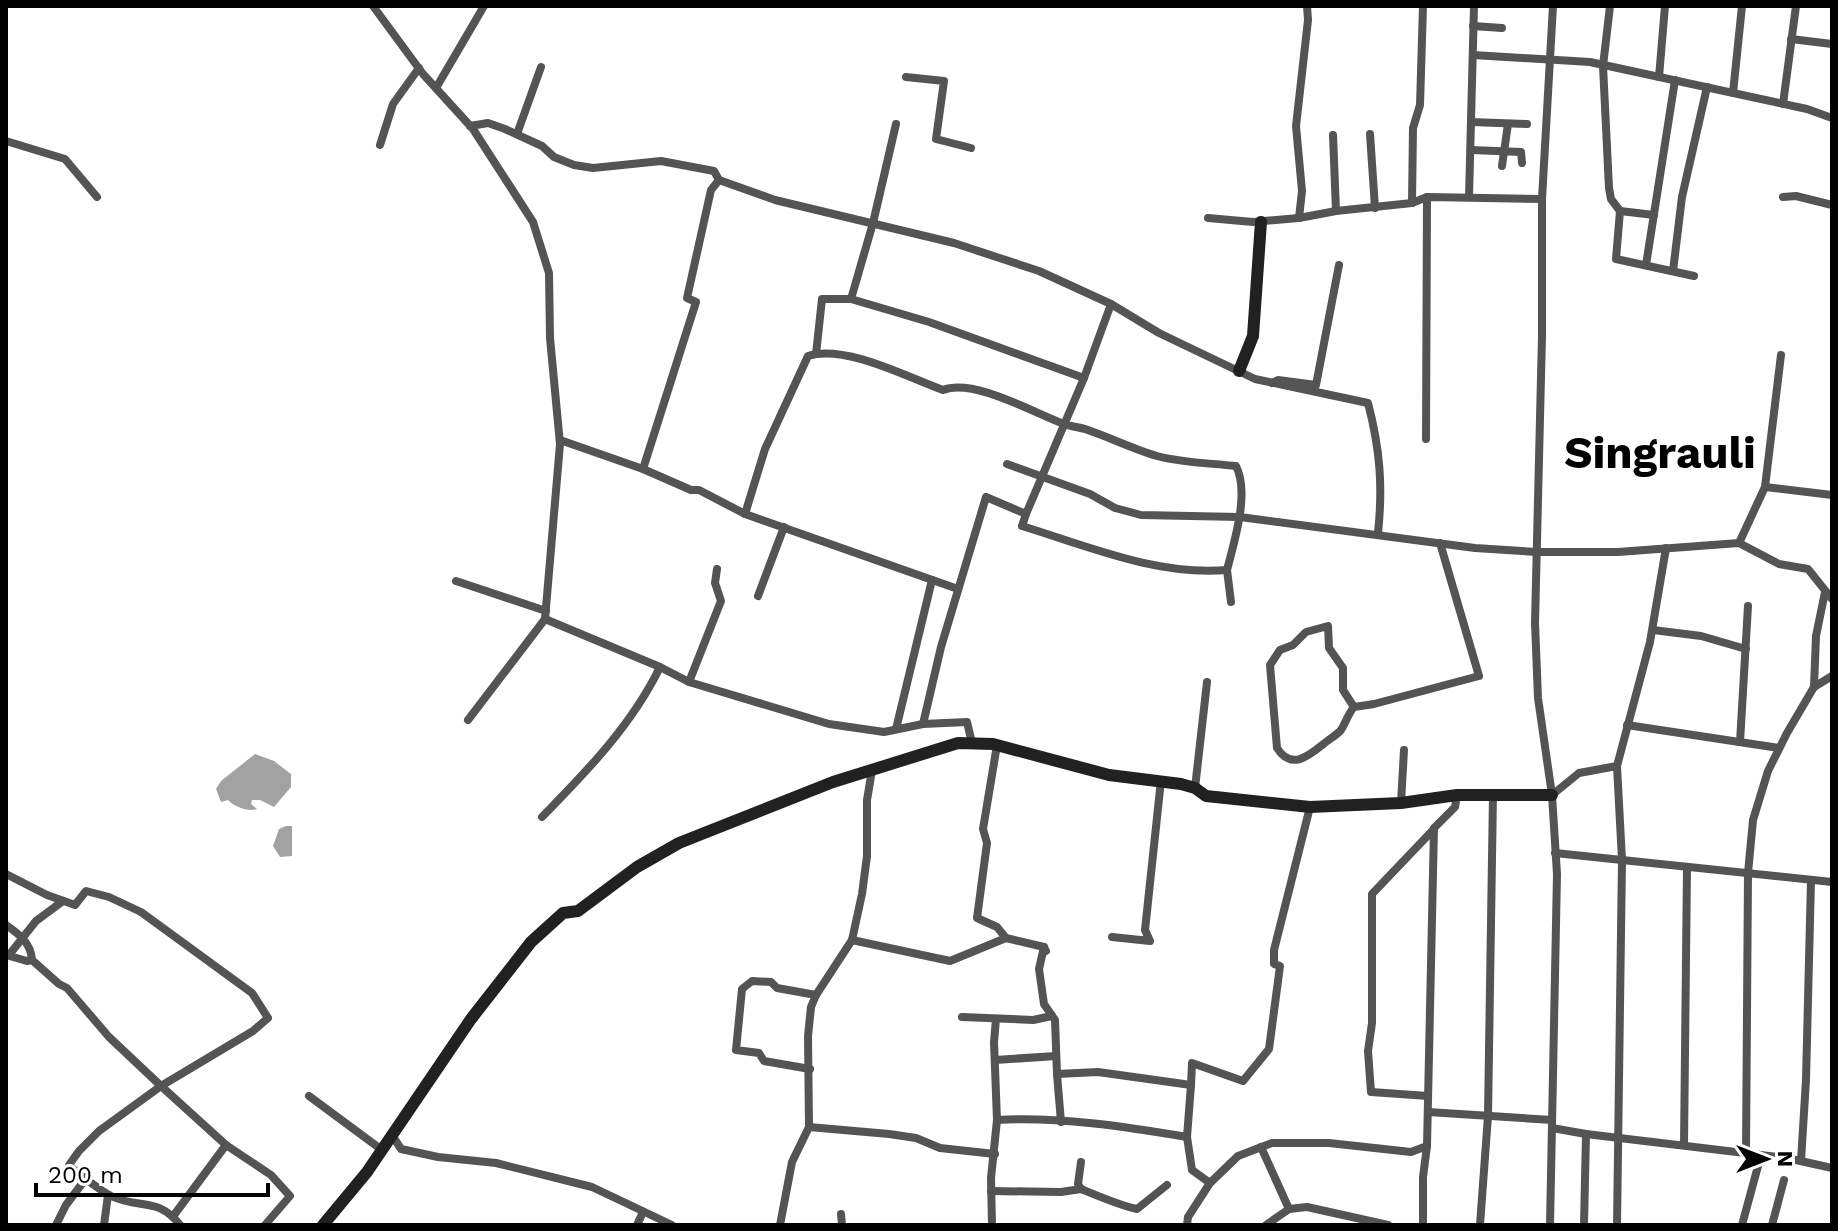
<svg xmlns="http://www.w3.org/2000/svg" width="1838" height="1231" font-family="'Work Sans',sans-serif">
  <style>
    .water { fill: #a2a2a2 }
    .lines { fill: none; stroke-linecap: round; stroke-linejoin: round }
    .street { stroke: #545454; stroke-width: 8 }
    .secondary { stroke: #212121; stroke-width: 12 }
    .labels { text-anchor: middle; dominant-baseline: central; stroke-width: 6; stroke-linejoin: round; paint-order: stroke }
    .town-label { font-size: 44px; font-weight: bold; fill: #000; stroke: #fff }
  </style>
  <rect width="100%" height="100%" fill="#fff"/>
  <g class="water">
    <path d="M 255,754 L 274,761 L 291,774 L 291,787 L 274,807 L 260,800 L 252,800 L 251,804 L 257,809 C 249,812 234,807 228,800 L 221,802 L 216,789 L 221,781 Z"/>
    <polygon points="286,826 292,826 292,856 280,857 273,846 279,829"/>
  </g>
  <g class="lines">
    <g class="street">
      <polyline points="373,6 423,74 473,129 533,222 549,273 550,338 560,444 545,619 468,720"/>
      <polyline points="1610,6 1603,66 1609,188 1611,199 1620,211 1616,259 1694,276"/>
      <polyline points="1473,26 1502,28"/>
      <polyline points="1791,39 1832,44"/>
      <polyline points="1473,55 1590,62 1807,109 1832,118"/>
      <polyline points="906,77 944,81 936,139 971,148"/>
      <polyline points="1659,77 1665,6"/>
      <polyline points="436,88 484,6"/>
      <polyline points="1733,93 1742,6"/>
      <polyline points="1783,104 1796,6"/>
      <polyline points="1471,122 1527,124"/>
      <polyline points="896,124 873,223 851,299 929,322 1084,378"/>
      <polyline points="470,126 488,123 505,129 542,146 554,157 574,165 593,168 661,161 714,171 719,180"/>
      <polyline points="517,134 541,67"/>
      <polyline points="1370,134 1375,208"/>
      <polyline points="1333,135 1336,211"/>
      <polyline points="6,141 65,159 97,197"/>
      <polyline points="380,145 393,104 419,68"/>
      <polyline points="1471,150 1521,152 1522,163"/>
      <polyline points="1502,166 1508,124"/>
      <polyline points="1469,197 1474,6"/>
      <polyline points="1783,197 1796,196 1832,205"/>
      <polyline points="1412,203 1413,128 1420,105 1423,6"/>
      <polyline points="1620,211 1654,215"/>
      <polyline points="1208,218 1253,222 1299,218 1336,211 1412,203 1427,197 1542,199"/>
      <polyline points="1299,218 1302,191 1296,126 1308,20 1307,6"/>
      <polyline points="1646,265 1675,80"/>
      <polyline points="1673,271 1682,197 1707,87"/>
      <polyline points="816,354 822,299 851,299"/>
      <polyline points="1272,383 1278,380 1316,385 1339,265"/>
      <polyline points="1426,439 1427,197"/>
      <path d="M 560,440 L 643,469 L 696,302 L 687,298 L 711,190 L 719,180 L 775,200 L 954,243 L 1039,271 L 1111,304 L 1159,333 L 1255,379 L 1368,403 C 1380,449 1383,486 1378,533"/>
      <polyline points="1007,464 1090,494 1115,508 1141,515 1240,517 1475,548 1537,552 1618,552 1739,543 1779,564 1808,569 1832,599"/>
      <polyline points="643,469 691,490 699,490 745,514 958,589"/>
      <polyline points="1765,487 1832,495"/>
      <path d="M 745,514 L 765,449 L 808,356 C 845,344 907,377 943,390 C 974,378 1034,413 1064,424 C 1072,427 1080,427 1088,430 C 1111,438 1133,449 1157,456 C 1183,463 1209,463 1236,466 C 1250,493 1234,542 1227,570 C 1157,576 1087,546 1022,526 L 1026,514 L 986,497 L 941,647 L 923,724"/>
      <polyline points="1026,514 1084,378 1111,304"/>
      <polyline points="1739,543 1765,487 1781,355"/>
      <polyline points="1227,570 1231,602"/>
      <polyline points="456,581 546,611"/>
      <polyline points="758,596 784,527"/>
      <polyline points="545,619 660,667 689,682 829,724 884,732 923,724 967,722 972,743"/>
      <polyline points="1653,630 1701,636 1746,649"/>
      <polyline points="689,682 721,601 715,583 717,569"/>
      <polyline points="1814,687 1816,636 1825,592"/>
      <path d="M 1354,707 C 1348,714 1346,722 1341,730 C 1338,734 1331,738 1326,742 C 1311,754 1292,772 1277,748 L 1270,665 L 1280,650 L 1293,645 L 1306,632 L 1328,626 L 1329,648 L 1343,668 L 1343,690 L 1354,707 L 1374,704 L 1479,676 L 1440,543"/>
      <polyline points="1627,725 1779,748"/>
      <polyline points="896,729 932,580"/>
      <polyline points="1740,742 1748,606"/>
      <polyline points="997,745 983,829 987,843 977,918 997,927 1006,938 1044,947 1046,951"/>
      <polyline points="1195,788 1207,682"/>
      <polyline points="1552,795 1579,773 1617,766"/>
      <polyline points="1401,803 1404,750"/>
      <path d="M 542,817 C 586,772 632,725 660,667"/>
      <polyline points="1555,853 1832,882"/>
      <path d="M 6,874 L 47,895 L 75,905 L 86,891 L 109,897 L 141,912 L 252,993 L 268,1018 L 253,1031 L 161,1086 L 99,1131 L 79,1151 L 69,1165 C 73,1170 104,1193 111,1196 C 141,1210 157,1196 180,1225"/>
      <path d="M 6,925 C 19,934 31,943 32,960 L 59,984 L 67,988 L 109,1037 L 161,1086 L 226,1145 L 271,1175 L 290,1196 L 265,1225"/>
      <polyline points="1112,937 1150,941 1145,930 1161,780"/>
      <polyline points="852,940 950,961 1006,938"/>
      <polyline points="6,955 27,961 32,960"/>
      <polyline points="9,955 36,921 63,901"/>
      <polyline points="962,1017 1033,1020 1052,1016"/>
      <polyline points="995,1060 1056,1056"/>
      <polyline points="810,1069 764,1061 759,1053 736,1050 742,989 752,981 771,982 777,988 816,995"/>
      <polyline points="1057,1074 1061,1122"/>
      <polyline points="1191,1085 1192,1063 1243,1081 1269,1049 1280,966 1274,964 1274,950 1310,807"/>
      <polyline points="309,1096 382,1150"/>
      <polyline points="1428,1096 1371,1092 1368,1051 1372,1023 1372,894 1434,829"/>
      <polyline points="1428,1112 1552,1120"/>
      <path d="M 997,1120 C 1056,1116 1128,1127 1187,1137 L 1191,1085 L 1098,1072 L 1057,1074 L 1055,1020 L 1044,1004 L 1039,969 L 1044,947"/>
      <polyline points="809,1127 889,1134 916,1138 940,1148 995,1154"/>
      <polyline points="1552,1128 1586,1134 1787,1158 1832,1168"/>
      <polyline points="392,1135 401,1149 438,1157 496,1163 592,1187 672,1225"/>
      <polyline points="1187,1137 1192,1170 1210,1183"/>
      <polyline points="1684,1145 1687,867"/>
      <polyline points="1261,1147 1289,1209"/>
      <polyline points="1746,1153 1748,873 1753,820 1768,771 1787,733 1814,687 1832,676"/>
      <polyline points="1801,1161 1806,1080 1811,880"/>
      <path d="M 1081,1162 L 1078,1184 L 1081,1189 C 1098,1196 1121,1206 1137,1209 L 1167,1185"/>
      <polyline points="991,1191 1061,1192 1081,1189"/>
      <polyline points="841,1214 842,1225"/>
      <polyline points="174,1215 226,1145"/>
      <polyline points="56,1225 66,1205 87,1177"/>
      <polyline points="104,1225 108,1195"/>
      <polyline points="637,1225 643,1212"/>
      <polyline points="780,1225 792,1162 809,1127 808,1036 811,1007 816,995 852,940 862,894 867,856 867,800 872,770"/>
      <polyline points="992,1225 991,1178 997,1120 994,1042 996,1019"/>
      <polyline points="1187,1225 1188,1217 1210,1183 1238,1156 1272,1143 1329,1143 1411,1152 1427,1146"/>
      <polyline points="1266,1225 1289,1209 1307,1207 1388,1225"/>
      <polyline points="1423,1225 1423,1177 1427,1146 1434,828 1455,807 1457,795"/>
      <polyline points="1480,1225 1488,1116 1493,794"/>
      <polyline points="1550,1225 1557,874 1552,795 1538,698 1535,623 1542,336 1542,199 1553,6"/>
      <polyline points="1584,1225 1586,1134"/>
      <polyline points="1617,1225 1622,860 1617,766 1650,642 1666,548"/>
      <polyline points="1742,1225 1761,1155"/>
      <polyline points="1772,1225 1784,1180"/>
    </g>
    <g class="secondary">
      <polyline points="1239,371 1253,336 1261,222"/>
      <polyline points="323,1225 367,1172 471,1019 531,942 563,913 578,911 637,867 679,843 833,782 958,743 993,744 1109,775 1181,784 1195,788 1206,796 1310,807 1401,803 1457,795 1552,795"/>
    </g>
  </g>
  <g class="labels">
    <g class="town-label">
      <text x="1660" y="453">Singrauli</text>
    </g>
  </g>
  <rect width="1838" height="1231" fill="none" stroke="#000000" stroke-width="16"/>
  <g transform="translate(1766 1159) rotate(90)" stroke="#ffffff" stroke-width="6" paint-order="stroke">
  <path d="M0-6L14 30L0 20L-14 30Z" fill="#000000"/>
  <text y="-12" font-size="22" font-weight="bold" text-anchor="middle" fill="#000000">N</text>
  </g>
  <path d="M36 1183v12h232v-12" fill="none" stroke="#000000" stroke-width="4"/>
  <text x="48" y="1183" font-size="24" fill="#000000" stroke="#ffffff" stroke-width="6" paint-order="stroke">200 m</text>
</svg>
